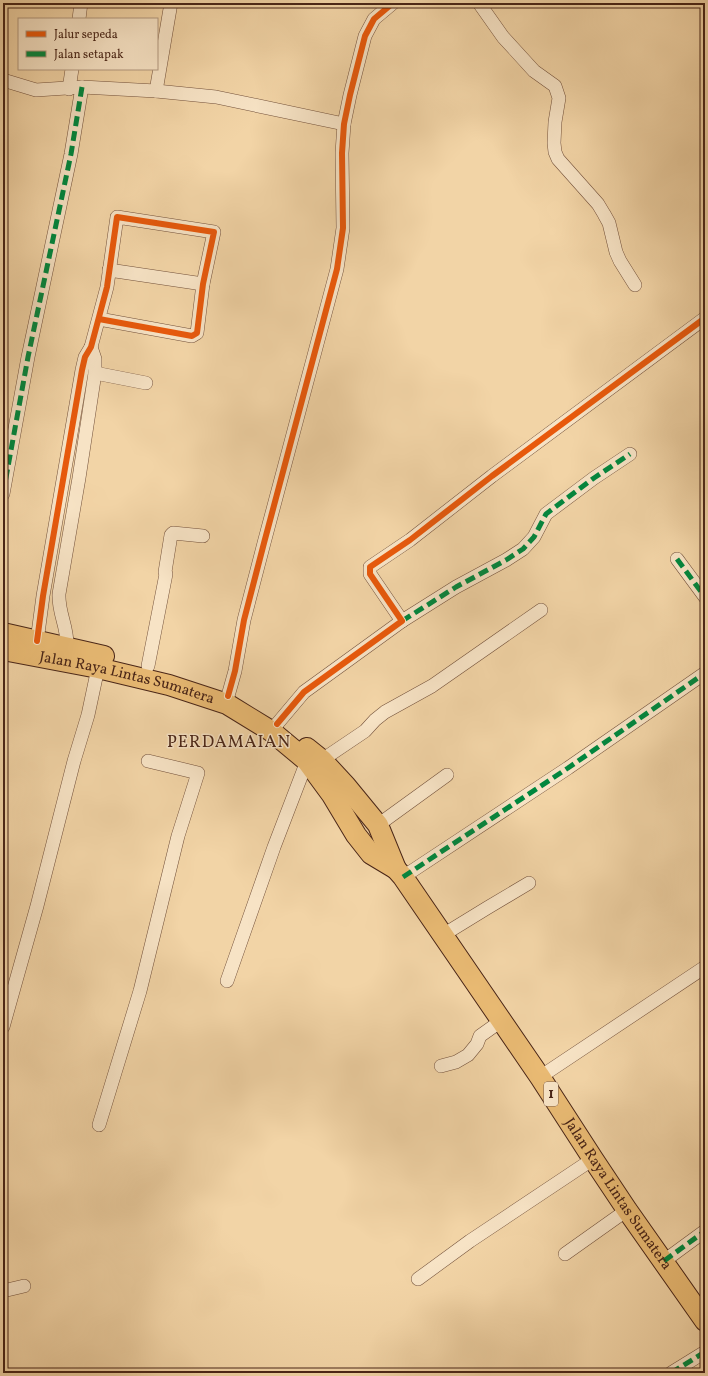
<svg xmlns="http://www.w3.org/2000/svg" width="708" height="1376" font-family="Vollkorn,serif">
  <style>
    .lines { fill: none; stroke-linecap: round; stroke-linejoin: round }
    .minor-casing { stroke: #73513b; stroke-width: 14 }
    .highway-casing { stroke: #492517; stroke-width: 22 }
    .minor { stroke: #f7e3c5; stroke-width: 13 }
    .highway { stroke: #e9ba73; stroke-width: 20 }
    .quiet { stroke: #00873e; stroke-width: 5; stroke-dasharray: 10 5; stroke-linecap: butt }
    .cycleway-casing { stroke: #f7e3c5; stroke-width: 8 }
    .cycleway { stroke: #e8590c; stroke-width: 6 }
    .labels { text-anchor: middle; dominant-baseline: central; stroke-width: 3; stroke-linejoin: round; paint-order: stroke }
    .shield { fill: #f7e3c5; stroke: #7d5e4b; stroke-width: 1 }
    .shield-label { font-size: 14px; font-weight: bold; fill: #492517 }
    .street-label { font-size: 15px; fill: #492517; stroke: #f7e3c5 }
    .quarter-label { font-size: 17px; letter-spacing: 1px; fill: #492517; stroke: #f7e3c5 }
  </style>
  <rect width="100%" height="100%" fill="#f2d4a6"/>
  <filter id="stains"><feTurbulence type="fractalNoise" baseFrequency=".005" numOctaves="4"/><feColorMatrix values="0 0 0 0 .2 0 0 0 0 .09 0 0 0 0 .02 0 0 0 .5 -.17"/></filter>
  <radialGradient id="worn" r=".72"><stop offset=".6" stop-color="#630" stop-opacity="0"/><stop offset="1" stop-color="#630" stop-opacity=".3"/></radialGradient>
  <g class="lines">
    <g class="minor-casing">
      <g id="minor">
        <polyline points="479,3 503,37 534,71 555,86 559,98 555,122 554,143 555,152 558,159 598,204 604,214 609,223 616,252 620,261 635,285"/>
        <polyline points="79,19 81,3"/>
        <polyline points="3,80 36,90 82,87 156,91 216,97 344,124"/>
        <polyline points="69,89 72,69"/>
        <polyline points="156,91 171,3"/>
        <polyline points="109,270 203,284"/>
        <polyline points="95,373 146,383"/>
        <polyline points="3,494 28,357 71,154 82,87"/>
        <polyline points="677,559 705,597"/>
        <polyline points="402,621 456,587 506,560 523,549 534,537 546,514 594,478 630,454"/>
        <polyline points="37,641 43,596 82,370 85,357 91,347 107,287 117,217 214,232 203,284 197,333 192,336 99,319"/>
        <path d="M 67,647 C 68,627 58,613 59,594 L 79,478 L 95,373 L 95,359 L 91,347"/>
        <polyline points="148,666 166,574 165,572 171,535 173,533 203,536"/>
        <polyline points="228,696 235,671 244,620 264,543 337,269 343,228 342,153 344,124 350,95 365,36 374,19 393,3"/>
        <polyline points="277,724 304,692 402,621 370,574 370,567 410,540 492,476 705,318"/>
        <polyline points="322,760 365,731 375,720 385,712 432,686 541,610"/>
        <polyline points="378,825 447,775"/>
        <polyline points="403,877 568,768 705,673"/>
        <polyline points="443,935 487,908 529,883"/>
        <polyline points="227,981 274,847 307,761"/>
        <polyline points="3,1027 37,906 74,761 88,715 98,668"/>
        <polyline points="441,1066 456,1062 468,1055 477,1044 480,1036 501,1021"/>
        <polyline points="540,1077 705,967"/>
        <polyline points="99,1125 140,991 178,836 198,773 148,761"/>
        <polyline points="565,1254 627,1210"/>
        <polyline points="664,1261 705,1231"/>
        <polyline points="418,1279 470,1241 593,1159"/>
        <polyline points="3,1291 24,1286"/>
        <polyline points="671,1373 705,1352"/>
      </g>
    </g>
    <g class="highway-casing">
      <g id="highway">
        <polyline points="3,633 104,656"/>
        <path id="s1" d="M 3,650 L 98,668 L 169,685 L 227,704 L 271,731 L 307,761 L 332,795 L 356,835 L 371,854 L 396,869 L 403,877 L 540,1077 L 593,1159 L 627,1210 L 705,1321"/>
        <polyline points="307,748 322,760 346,786 378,825 396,869"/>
      </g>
    </g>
    <use href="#minor" class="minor"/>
    <use href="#highway" class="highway"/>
    <g class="quiet">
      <polyline points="3,494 28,357 71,154 82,87"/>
      <polyline points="677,559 705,597"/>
      <polyline points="402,621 456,587 506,560 523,549 534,537 546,514 594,478 630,454"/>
      <polyline points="403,877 568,768 705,673"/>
      <polyline points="664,1261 705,1231"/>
      <polyline points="671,1373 705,1352"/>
    </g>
    <g class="cycleway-casing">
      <g id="cycleway">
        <polyline points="37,641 43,596 82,370 85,357 91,347 107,287 117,217 214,232 203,284 197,333 192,336 99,319"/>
        <polyline points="228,696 235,671 244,620 264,543 337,269 343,228 342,153 344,124 350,95 365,36 374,19 393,3"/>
        <polyline points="277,724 304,692 402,621 370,574 370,567 410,540 492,476 705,318"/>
      </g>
    </g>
    <use href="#cycleway" class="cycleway"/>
  </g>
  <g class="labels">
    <rect class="shield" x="544" y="1082" width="14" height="24" rx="3"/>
    <g class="shield-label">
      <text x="551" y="1094">1</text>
    </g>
    <g class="street-label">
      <text stroke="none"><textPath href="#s1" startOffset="127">Jalan Raya Lintas Sumatera</textPath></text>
      <text stroke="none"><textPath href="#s1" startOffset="865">Jalan Raya Lintas Sumatera</textPath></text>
    </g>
    <g class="quarter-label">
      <text x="229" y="742">PERDAMAIAN</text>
    </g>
  </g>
  <rect width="708" height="1376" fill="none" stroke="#f2d4a6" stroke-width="16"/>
  <rect x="4" y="4" width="700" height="1368" fill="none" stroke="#492517" stroke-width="2"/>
  <rect x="8" y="8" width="692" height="1360" fill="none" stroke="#492517"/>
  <rect x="18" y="18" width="140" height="52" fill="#f7e3c5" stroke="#b1977f"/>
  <rect x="26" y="31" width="20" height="6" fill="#e8590c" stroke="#b1977f"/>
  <text x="54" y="38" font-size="12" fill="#492517">Jalur sepeda</text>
  <rect x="26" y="51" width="20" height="6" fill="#00873e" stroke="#b1977f"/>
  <text x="54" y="58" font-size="12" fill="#492517">Jalan setapak</text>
  <rect width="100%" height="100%" filter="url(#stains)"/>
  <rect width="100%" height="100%" fill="url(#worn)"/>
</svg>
